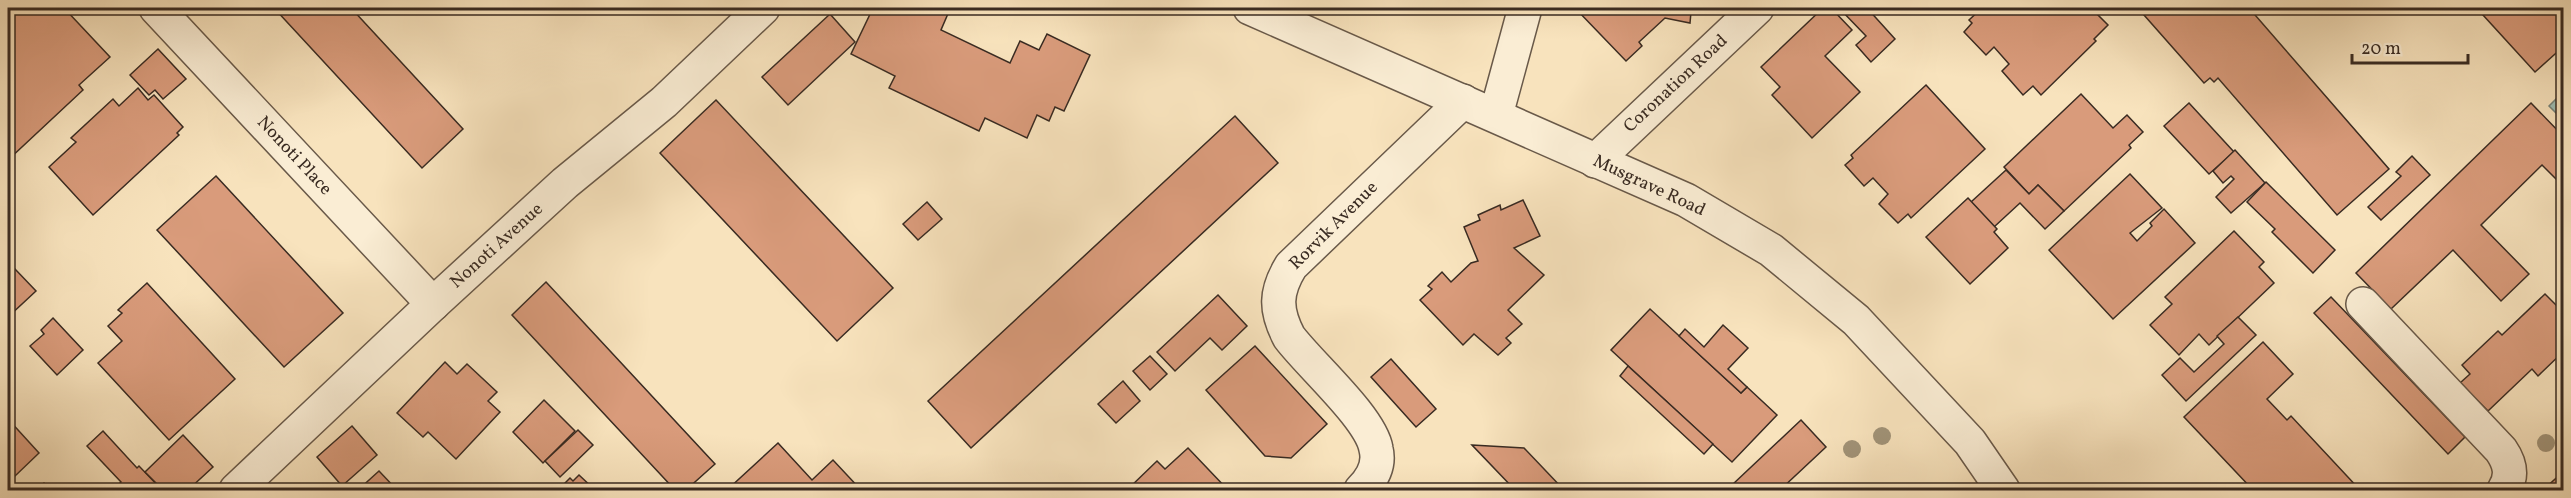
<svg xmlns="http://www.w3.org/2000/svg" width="2571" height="498" font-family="Vollkorn,serif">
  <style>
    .water { fill: #9dbeb4; stroke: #75837a; stroke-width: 1.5 }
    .building { fill: #d99b7b; stroke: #392b22; stroke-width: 1.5 }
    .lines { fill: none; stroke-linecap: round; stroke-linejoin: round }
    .minor-casing { stroke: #695949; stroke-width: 36 }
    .minor { stroke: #faedd4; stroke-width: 33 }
    .tree { fill: #a19378 }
    .labels { text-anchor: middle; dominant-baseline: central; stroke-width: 6; stroke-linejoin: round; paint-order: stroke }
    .street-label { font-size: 18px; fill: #392b22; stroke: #faedd4 }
  </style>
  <rect width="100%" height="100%" fill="#f8e3bd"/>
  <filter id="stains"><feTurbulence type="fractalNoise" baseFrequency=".00333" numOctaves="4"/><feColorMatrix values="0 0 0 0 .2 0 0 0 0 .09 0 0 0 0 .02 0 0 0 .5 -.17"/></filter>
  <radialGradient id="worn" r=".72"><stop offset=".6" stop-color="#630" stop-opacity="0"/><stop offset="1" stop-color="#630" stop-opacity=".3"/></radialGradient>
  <polygon class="water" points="2563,92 2563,120 2549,106"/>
  <g class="building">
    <polygon points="8,8 64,8 110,57 79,85 83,90 8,160"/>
    <polygon points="274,8 351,8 463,129 422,168"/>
    <polygon points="873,8 946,8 950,9 941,30 1010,63 1020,41 1039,50 1047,34 1090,55 1064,111 1055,107 1049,121 1037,115 1027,138 985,118 979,131 889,88 895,76 851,54"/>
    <polygon points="1575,8 1696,8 1691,12 1690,23 1665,18 1639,42 1642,46 1626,61"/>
    <polygon points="1823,8 1831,8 1852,30 1825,56 1860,92 1812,138 1772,95 1780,87 1761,67"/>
    <polygon points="1839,8 1867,8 1895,39 1871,62 1856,45 1866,36"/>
    <polygon points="1982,8 2097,8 2099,9 2095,12 2108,25 2094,39 2096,41 2041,95 2033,86 2023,95 2002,71 2009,64 1994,47 1986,55 1964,32 1972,23 1969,20"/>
    <polygon points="2152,8 2249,8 2389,169 2337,215 2218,78 2214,82 2210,78 2204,83 2144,15"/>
    <polygon points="2491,8 2564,8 2564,46 2535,72 2483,15"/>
    <polygon points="830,14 855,42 788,105 762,77"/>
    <polygon points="158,49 186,79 163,99 155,90 149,95 130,75"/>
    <polygon points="1926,85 1985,149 1911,218 1908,214 1898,223 1879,204 1888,194 1873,178 1864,186 1845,165 1853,158 1851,155"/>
    <polygon points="138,88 148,100 154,95 183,127 177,133 179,135 93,215 49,167 76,142 71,138 113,99 119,106"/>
    <polygon points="2081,94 2113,128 2127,115 2143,132 2129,145 2131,148 2064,211 2038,185 2029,194 2004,167"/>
    <polygon points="716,100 893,288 837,341 660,153"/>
    <polygon points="2189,103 2234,152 2209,174 2164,126"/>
    <polygon points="2531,103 2564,137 2564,187 2542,165 2481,225 2529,274 2501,301 2453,250 2391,309 2356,273"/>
    <polygon points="1235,116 1278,163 971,448 928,401"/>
    <polygon points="2235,150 2265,183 2231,213 2216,197 2234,179 2231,176 2223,183 2213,171"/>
    <polygon points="2412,156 2430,175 2381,220 2368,207 2401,176 2396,172"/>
    <polygon points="2006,170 2029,194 2038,185 2064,211 2045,229 2020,203 1994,227 1971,202"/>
    <polygon points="2130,174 2162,208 2130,233 2137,241 2152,226 2150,223 2164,209 2195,243 2113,319 2049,250"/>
    <polygon points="216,176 343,313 284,367 157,230"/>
    <polygon points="2266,182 2335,250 2313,273 2272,232 2275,229 2247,202"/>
    <polygon points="1968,198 1997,229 1994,232 2008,248 1970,284 1926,237"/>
    <polygon points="1523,200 1540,236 1514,248 1544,275 1508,310 1522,324 1506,338 1511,343 1498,355 1474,334 1463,345 1420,300 1432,289 1428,286 1442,272 1451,282 1471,263 1478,261 1464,227 1480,220 1478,215 1500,205 1501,210"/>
    <polygon points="927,202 942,219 918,240 903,224"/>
    <polygon points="2234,231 2264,262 2259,267 2274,283 2209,345 2199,334 2179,355 2150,325 2172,304 2165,297"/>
    <polygon points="15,269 36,291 8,317 8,275"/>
    <polygon points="546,282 715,464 686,490 675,490 512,315"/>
    <polygon points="147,283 235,379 169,440 98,363 122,341 108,326 122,313 118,310"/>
    <polygon points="2545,294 2564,313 2564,351 2538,376 2532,369 2488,411 2460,383 2470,374 2462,365 2498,331 2502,335"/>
    <polygon points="1218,295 1247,326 1222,350 1210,338 1175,371 1157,352"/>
    <polygon points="2331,297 2465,437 2448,454 2314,313"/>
    <polygon points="1650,309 1741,393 1747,387 1777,415 1732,462 1611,350"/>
    <polygon points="2238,317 2256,335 2186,401 2162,375 2180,358 2194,372 2224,344 2217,336"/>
    <polygon points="53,318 83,350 57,375 30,346 44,334 41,330"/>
    <polygon points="1723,325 1748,348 1728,369 1747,387 1741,393 1679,336 1685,329 1704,347"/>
    <polygon points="2263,342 2293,374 2267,399 2287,420 2291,416 2360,490 2253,490 2184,417"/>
    <polygon points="1255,346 1327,424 1291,458 1265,456 1206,390"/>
    <polygon points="1150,356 1167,374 1150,390 1133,371"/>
    <polygon points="1391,359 1436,409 1416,427 1371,377"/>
    <polygon points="445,362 457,374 467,364 497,392 488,401 500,412 456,459 428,432 423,437 397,413"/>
    <polygon points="1628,366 1713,444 1704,454 1620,376"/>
    <polygon points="1123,381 1140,401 1116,423 1098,404"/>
    <polygon points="544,400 575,431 543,463 513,432"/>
    <polygon points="8,419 39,453 14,477 8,470"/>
    <polygon points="1801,420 1826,447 1780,490 1775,490 1772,487 1768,490 1737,490 1732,485"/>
    <polygon points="352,426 377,455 342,486 317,457"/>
    <polygon points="578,430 593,445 560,477 545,461"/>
    <polygon points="103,431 137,468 139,466 162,490 113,490 121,482 87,446"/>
    <polygon points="183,435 213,467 188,490 163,490 145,472"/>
    <polygon points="778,443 812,480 833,460 861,490 727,490"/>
    <polygon points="1472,445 1524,448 1564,490 1515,490"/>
    <polygon points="1188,448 1228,490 1127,490 1157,461 1165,469"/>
    <polygon points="379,471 397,490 358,490"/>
    <polygon points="2564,471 2564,490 2543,490"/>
    <polygon points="579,475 595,490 558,490 570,478 573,481"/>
    <polygon points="44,483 51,490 35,490"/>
  </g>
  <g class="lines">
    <g class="minor-casing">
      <g id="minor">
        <polyline points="156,8 433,304"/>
        <polyline points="1250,8 1686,200 1771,250 1856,320 1970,442 2003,490"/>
        <polyline points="1496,115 1525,8"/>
        <polyline points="1595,161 1757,8"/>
        <path d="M 2363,304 L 2501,450 C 2510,463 2513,476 2504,490"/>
        <polyline points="236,490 433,304 565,183 664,102 763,8"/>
        <path d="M 1361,490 C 1372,479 1380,465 1376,449 C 1371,418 1310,365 1289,337 C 1275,310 1275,292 1291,266 L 1463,101"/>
      </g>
    </g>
    <use href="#minor" class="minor"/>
  </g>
  <g class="tree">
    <circle cx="1882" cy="436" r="9"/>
    <circle cx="2546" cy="443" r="9"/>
    <circle cx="1852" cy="449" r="9"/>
  </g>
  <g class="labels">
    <g class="street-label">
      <text transform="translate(1676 84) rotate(-43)">Coronation Road</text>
      <text transform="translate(294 156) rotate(47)">Nonoti Place</text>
      <text transform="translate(1649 186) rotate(25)">Musgrave Road</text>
      <text transform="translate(1334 226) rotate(-45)">Rorvik Avenue</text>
      <text transform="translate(497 246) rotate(-42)">Nonoti Avenue</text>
    </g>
  </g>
  <rect width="2571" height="498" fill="none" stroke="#f8e3bd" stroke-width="30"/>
  <rect x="9" y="9" width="2553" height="480" fill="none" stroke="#392b22" stroke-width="3"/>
  <rect x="15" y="15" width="2541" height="468" fill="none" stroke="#392b22" stroke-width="1.5"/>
  <path d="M2352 54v9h116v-9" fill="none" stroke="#392b22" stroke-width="3"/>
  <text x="2361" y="54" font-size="18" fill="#392b22" stroke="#faedd4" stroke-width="4.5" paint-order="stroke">20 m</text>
  <rect width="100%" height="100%" filter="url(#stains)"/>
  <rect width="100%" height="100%" fill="url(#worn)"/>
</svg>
